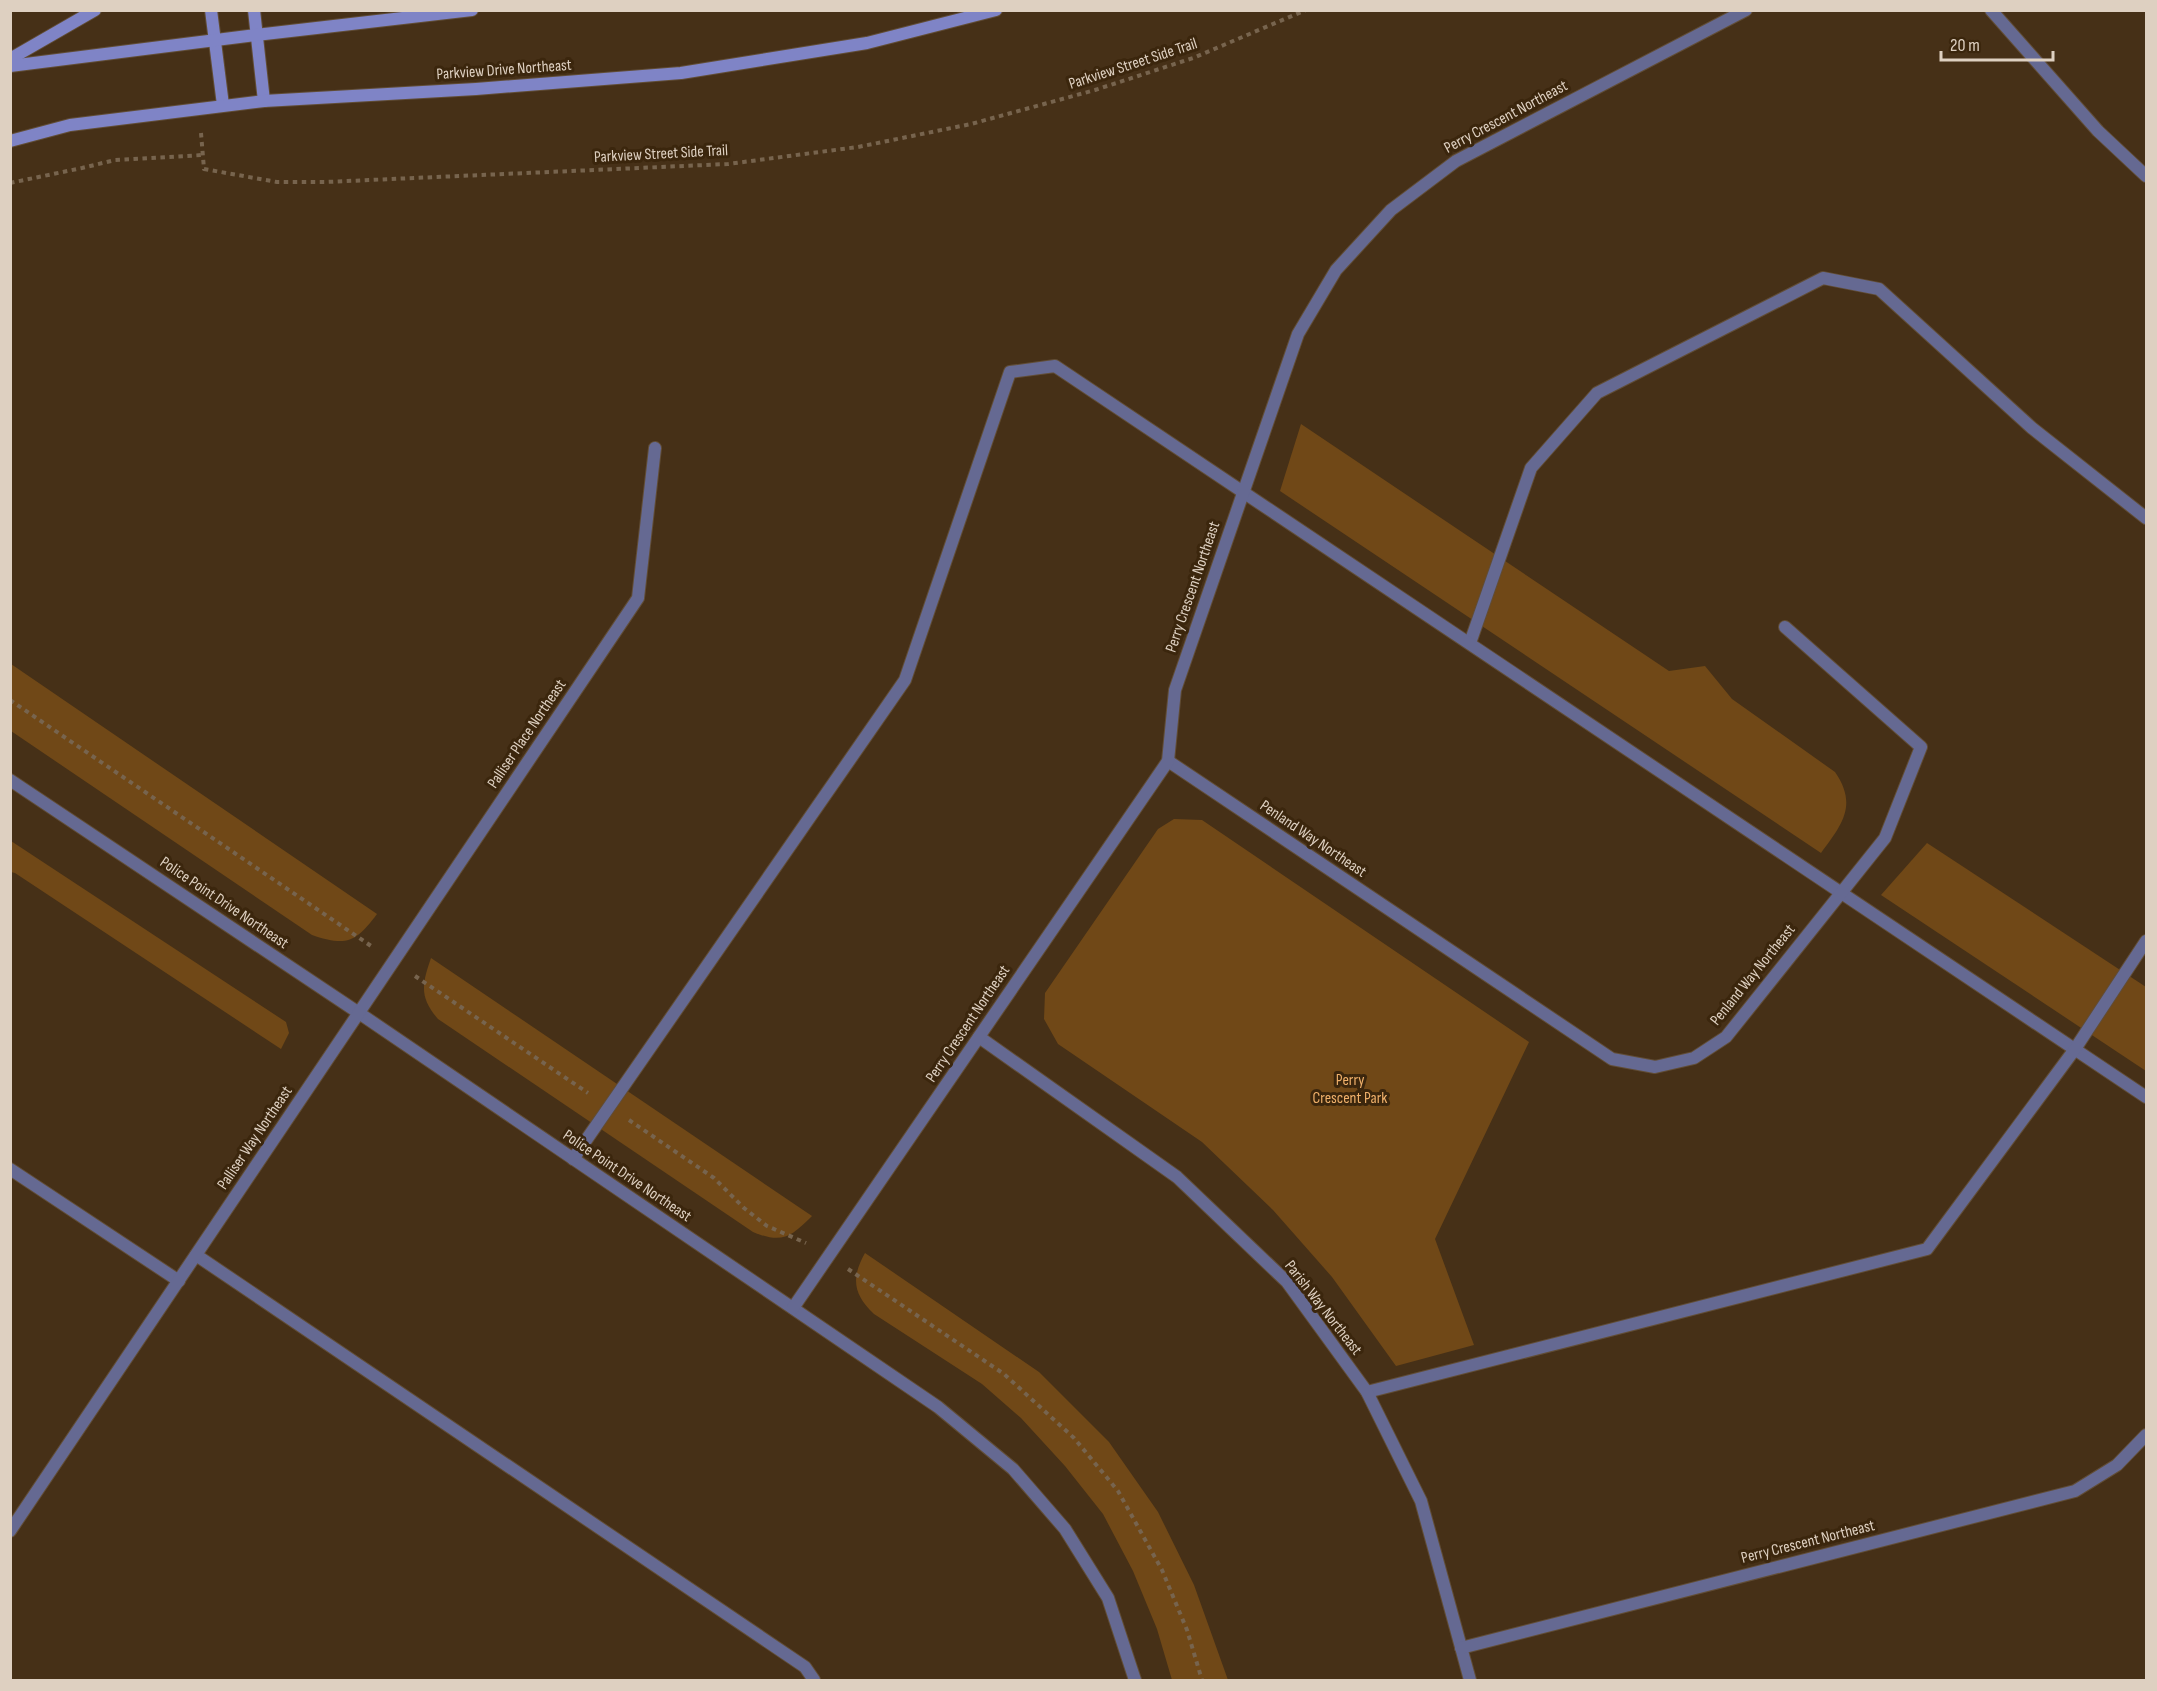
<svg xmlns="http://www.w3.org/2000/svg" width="2157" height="1691" font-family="'Sofia Sans Condensed',sans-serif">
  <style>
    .green { fill: #704817 }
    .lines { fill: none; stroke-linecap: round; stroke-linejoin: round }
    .lane-casing { stroke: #614d36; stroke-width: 14 }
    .street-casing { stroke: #614d36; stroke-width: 14 }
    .secondary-casing { stroke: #614d36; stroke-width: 14 }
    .path { stroke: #77644e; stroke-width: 4; stroke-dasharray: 4.5 4.5; stroke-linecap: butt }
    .lane { stroke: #656992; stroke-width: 12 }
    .street { stroke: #656992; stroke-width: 12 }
    .secondary { stroke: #7f84c6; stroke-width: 12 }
    .labels { text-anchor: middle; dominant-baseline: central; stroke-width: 6; stroke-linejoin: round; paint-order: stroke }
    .street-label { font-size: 16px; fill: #ded0c1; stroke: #3b260d }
    .park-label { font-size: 16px; fill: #f1b16b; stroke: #3b260d }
  </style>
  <rect width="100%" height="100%" fill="#463017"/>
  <g class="green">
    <path d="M 1301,424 L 1669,671 L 1705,666 L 1732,699 L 1835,772 C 1858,805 1842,825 1821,853 L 1280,491 Z"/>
    <path d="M 11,664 L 377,914 C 356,942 347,947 312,935 L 11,731 Z"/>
    <polygon points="1174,819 1202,820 1529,1042 1435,1239 1474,1345 1396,1366 1332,1277 1273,1210 1202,1142 1058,1044 1044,1019 1045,993 1158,829"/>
    <polygon points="11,841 286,1022 289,1033 281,1049 15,873 11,872"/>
    <polygon points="1927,843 2146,987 2146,1071 1881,895"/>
    <path d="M 431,958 L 812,1216 C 791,1237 782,1244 753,1232 L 438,1019 C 419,997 422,984 431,958 Z"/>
    <path d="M 865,1253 L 1039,1372 L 1109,1442 L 1158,1512 L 1194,1585 L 1228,1680 L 1172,1680 L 1157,1629 L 1133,1571 L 1103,1514 L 1065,1466 L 1021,1418 L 982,1384 L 874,1314 C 853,1294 851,1278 865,1253 Z"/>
  </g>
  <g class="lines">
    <g class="lane-casing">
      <g id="lane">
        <polyline points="1470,643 1531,468 1597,393 1823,278 1879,289 2032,428 2146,518"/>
        <polyline points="573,1159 905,680 1010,372 1055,366 2146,1097"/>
        <polyline points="196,1255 805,1667 814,1680"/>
        <polyline points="1367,1392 1927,1249 2075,1049 2146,941"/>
      </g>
    </g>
    <g class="street-casing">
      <g id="street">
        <polyline points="1991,10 2098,131 2146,176"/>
        <polyline points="1168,761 1612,1059 1655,1067 1694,1058 1726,1037 1885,838 1921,747 1785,627"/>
        <polyline points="10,780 359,1013 938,1407 1013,1469 1065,1529 1108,1598 1135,1680"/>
        <polyline points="979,1037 1177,1177 1287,1282 1367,1392 1421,1501 1470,1680"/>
        <polyline points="10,1169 179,1281"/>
        <polyline points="793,1308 1168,761 1175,690 1298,334 1336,270 1391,210 1456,161 1746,10"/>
        <polyline points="10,1531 638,598 655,448"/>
        <polyline points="1461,1648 2075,1491 2117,1465 2146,1435"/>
      </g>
    </g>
    <g class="secondary-casing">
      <g id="secondary">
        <polyline points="211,10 223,105"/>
        <polyline points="254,10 264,101"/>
        <polyline points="10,59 95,10"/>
        <polyline points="10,66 256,35 472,10"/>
        <polyline points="10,141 70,125 264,101 476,89 681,73 867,43 996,10"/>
      </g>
    </g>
    <g class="path">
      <polyline points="201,133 204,169 277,182 325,182 728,164 858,147 971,124 1095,90 1193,58 1306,10"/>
      <polyline points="10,183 82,168 115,160 203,155"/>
      <polyline points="10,700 374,948"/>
      <polyline points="415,976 588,1093"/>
      <polyline points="629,1120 714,1178 744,1208 767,1226 806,1243"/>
      <polyline points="848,1269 1004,1374 1074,1438 1118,1491 1162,1570 1187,1630 1202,1680"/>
    </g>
    <use href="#lane" class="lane"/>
    <use href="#street" class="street"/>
    <use href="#secondary" class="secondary"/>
  </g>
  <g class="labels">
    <g class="street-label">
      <text transform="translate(1133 64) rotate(-18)">Parkview Street Side Trail</text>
      <text transform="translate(504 70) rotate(-4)">Parkview Drive Northeast</text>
      <text transform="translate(1506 117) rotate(-28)">Perry Crescent Northeast</text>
      <text transform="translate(661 154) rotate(-3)">Parkview Street Side Trail</text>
      <text transform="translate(1193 587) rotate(-71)">Perry Crescent Northeast</text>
      <text transform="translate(527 734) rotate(-56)">Palliser Place Northeast</text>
      <text transform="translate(1313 839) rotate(34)">Penland Way Northeast</text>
      <text transform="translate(224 903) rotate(34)">Police Point Drive Northeast</text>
      <text transform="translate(1753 975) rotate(-51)">Penland Way Northeast</text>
      <text transform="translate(968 1024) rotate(-56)">Perry Crescent Northeast</text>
      <text transform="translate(255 1138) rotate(-56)">Palliser Way Northeast</text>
      <text transform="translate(627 1176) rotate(34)">Police Point Drive Northeast</text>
      <text transform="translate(1323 1308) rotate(52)">Parish Way Northeast</text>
      <text transform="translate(1808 1542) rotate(-14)">Perry Crescent Northeast</text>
    </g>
    <g class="park-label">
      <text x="1350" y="1080">Perry<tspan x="1350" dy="18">Crescent Park</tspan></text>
    </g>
  </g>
  <rect width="2157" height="1691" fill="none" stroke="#ded0c1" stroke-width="24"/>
  <path d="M1941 51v9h112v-9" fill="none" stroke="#ded0c1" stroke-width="3"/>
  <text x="1950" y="51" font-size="18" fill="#ded0c1" stroke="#3b260d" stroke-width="4.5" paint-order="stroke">20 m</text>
</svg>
